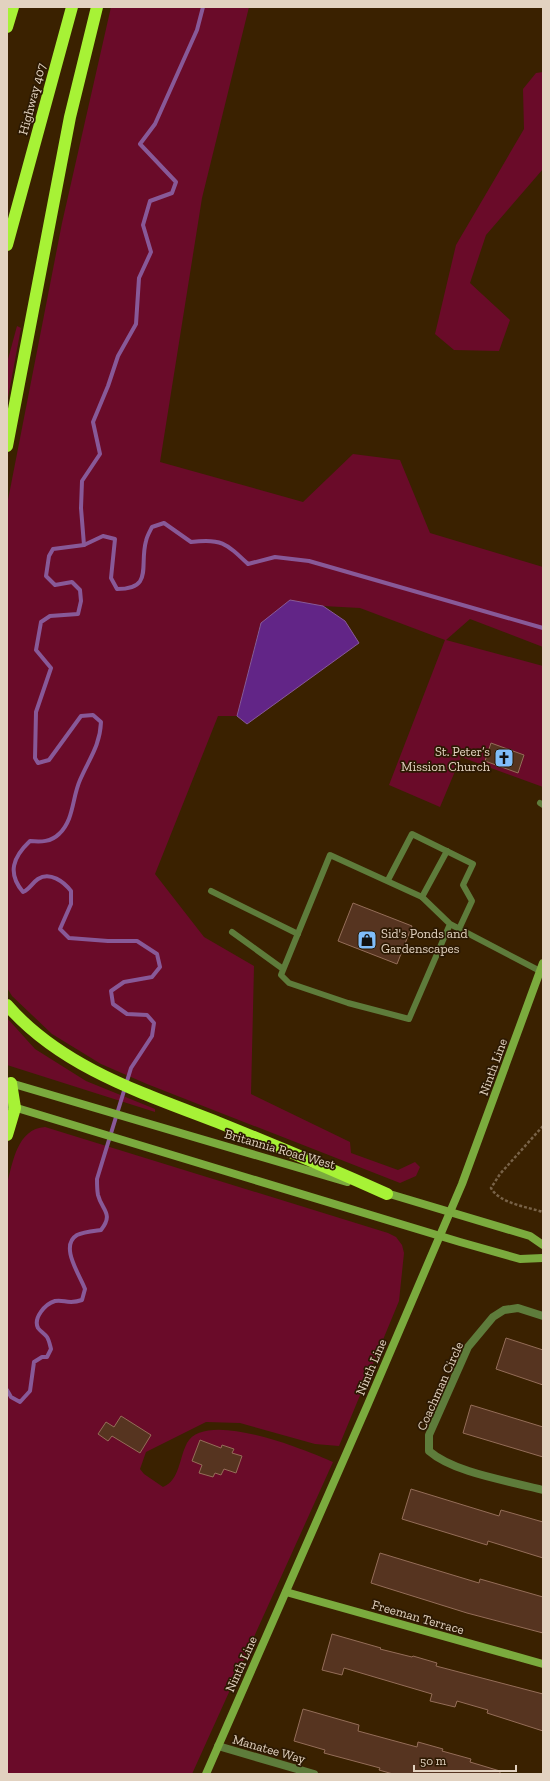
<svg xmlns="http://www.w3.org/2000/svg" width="550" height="1781" font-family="'Zilla Slab',serif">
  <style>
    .green { fill: #6a0b29 }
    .water { fill: #622587; stroke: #885998 }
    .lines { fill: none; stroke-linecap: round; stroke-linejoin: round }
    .stream { stroke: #885998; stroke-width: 4 }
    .building { fill: #563420; stroke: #946d58 }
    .path { stroke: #786247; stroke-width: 2.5; stroke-dasharray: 3 2; stroke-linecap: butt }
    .lane { stroke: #5e7c3b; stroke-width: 6 }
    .street { stroke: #5e7c3b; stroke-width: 8 }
    .secondary { stroke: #7bab3e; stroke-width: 8 }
    .highway { stroke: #a7f236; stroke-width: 12 }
    .labels { text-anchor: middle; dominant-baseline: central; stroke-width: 3.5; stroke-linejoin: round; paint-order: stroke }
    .street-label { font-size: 13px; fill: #e2d2c0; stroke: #2c1902 }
    .poi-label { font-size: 13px; fill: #e2d2c0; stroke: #2c1902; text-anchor: end }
  </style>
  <rect width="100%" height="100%" fill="#3a2100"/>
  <g class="green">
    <polygon points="111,7 249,7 202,198 160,462 303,502 353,454 400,460 430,533 543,567 543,647 470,619 446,640 543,666 543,787 461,757 440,807 389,785 445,640 360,608 323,606 290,600 260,625 237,716 218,716 155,874 204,937 254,966 251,1094 350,1142 351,1153 398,1170 415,1162 420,1167 416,1176 400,1183 147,1084 101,1064 52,1034 12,996 7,988 7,505 62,223"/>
    <polygon points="543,72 543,169 486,235 470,283 510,320 499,351 454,350 435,334 456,245 524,129 523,89 536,73"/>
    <polygon points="17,326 21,328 7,403 7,363"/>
    <polygon points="7,1018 35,1049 86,1081 155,1109 155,1112 7,1065"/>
    <path d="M 45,1127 L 388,1233 L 396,1237 L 402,1245 L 404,1253 L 399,1301 L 339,1446 L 315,1444 L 240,1423 L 206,1422 L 146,1452 L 140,1469 L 144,1474 L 163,1487 C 180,1480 179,1458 187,1443 C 206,1409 305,1450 333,1462 L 192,1774 L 7,1774 L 7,1184 C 13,1162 17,1129 45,1127 Z"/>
  </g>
  <polygon class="water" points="290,600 323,606 345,621 359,643 247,724 237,716 261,623"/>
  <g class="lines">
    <g class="stream">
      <polyline points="84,545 81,508 82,481 100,454 93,422 108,386 118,356 136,324 139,278 151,252 143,225 150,201 172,193 176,182 140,144 155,124 197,30 203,7"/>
      <path d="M 7,1390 L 11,1397 L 20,1402 L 30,1391 L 34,1362 L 42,1357 L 47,1357 L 51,1349 C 50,1345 49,1340 47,1337 C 45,1334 40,1331 38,1328 C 33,1318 45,1304 55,1301 C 64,1299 68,1305 82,1300 L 85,1289 C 80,1275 59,1246 77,1235 C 83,1232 94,1231 101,1230 C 114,1213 102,1211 98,1195 C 97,1190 97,1184 97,1179 L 131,1068 L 152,1036 L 154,1023 L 147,1015 L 127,1014 L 113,1004 L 111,991 L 124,982 L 152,977 L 160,967 L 157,954 L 137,941 L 108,941 L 69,938 L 60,929 L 71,904 L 71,891 C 64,882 50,871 38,879 C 32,883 30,889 23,892 C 7,873 13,857 30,841 C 41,842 51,842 59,834 C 74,820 72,798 80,780 C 89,759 100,746 101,722 L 93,715 L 81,716 L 49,760 L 38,763 L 35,758 L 36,712 L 51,668 L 36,650 L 41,622 L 50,616 L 78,614 L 81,601 L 80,590 L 72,582 L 55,585 L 46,576 L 49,556 L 53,549 L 84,545 L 103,536 L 115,539 L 111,578 L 117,589 C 154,589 139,566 146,541 C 147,536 150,531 152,527 L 164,523 L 191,542 C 221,538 226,543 248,564 L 275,557 L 309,561 L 543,628"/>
    </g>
  </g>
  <g class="building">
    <polygon points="491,743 524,755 518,773 485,761"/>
    <polygon points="353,903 412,926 397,964 338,941"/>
    <polygon points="506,1338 543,1350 543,1385 496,1369"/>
    <polygon points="471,1405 543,1427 543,1457 463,1433"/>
    <polygon points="121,1416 151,1435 140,1453 112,1436 108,1441 98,1434 106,1422 114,1427"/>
    <polygon points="200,1440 221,1448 222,1445 234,1449 232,1453 242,1456 236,1473 224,1469 221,1475 215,1473 213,1477 199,1473 202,1465 192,1461"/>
    <polygon points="411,1489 499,1516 501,1510 543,1522 543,1558 488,1541 487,1545 402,1519"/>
    <polygon points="380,1553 479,1583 480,1579 543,1597 543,1633 467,1613 371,1583"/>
    <polygon points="332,1634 381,1648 380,1649 412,1657 413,1656 437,1663 436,1666 543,1694 543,1731 487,1713 488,1710 457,1701 455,1707 430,1701 432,1694 344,1668 342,1675 322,1670"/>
    <polygon points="303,1709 359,1725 358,1731 417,1747 418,1742 443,1749 442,1751 471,1759 470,1762 500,1771 500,1774 393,1774 379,1770 380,1768 324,1753 325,1750 294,1741"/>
  </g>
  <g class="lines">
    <path class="path" d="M 543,1126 L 500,1174 L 491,1188 C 499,1203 527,1207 543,1212"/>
    <g class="lane">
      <polyline points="540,803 543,805"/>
      <polyline points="388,880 412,834 473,864 463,885 472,901 459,929"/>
      <polyline points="211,891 298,934"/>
      <polyline points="422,897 447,851"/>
      <polyline points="450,924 409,1019 348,1003 289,983 281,975 330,855 422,897 450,924 540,971"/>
      <polyline points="232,932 283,969"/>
    </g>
    <g class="street">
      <path d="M 543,1316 L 518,1308 L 504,1310 L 493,1317 L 468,1347 L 429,1435 L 429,1451 C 454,1473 510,1481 543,1490"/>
      <polyline points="218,1746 314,1774"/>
    </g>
    <g class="secondary">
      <polyline points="7,1082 347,1182"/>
      <polyline points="7,1105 460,1242 520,1259 543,1258"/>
      <polyline points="383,1192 530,1236 543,1245"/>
      <polyline points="286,1592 543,1664"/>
      <polyline points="206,1774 368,1404 462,1184 543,963"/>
    </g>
    <g class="highway">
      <polyline points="7,27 13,7"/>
      <polyline points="7,245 72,7"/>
      <polyline points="7,446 70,117 97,7"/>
      <path d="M 7,1005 C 61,1067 142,1093 217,1122 C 274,1145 331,1169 387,1194"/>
      <polyline points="7,1135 15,1108 11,1083"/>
    </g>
  </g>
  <defs>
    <g id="church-square" transform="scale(1)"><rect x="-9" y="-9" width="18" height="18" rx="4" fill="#80bdfa" stroke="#2c1902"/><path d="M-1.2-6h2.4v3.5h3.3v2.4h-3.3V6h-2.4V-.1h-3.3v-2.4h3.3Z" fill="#111"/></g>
    <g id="shop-square" transform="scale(1)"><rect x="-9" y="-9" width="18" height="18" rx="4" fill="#80bdfa" stroke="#2c1902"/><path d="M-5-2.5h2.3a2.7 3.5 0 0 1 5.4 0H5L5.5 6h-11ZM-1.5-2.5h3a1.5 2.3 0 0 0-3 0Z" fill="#111"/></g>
  </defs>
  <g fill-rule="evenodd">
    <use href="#church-square" x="504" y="758"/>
    <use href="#shop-square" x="367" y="940"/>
  </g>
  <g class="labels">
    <g class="street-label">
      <text transform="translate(32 99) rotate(-75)">Highway 407</text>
      <text transform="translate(493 1067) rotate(-70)">Ninth Line</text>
      <text transform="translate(280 1149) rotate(16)">Britannia Road West</text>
      <text transform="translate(371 1367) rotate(-67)">Ninth Line</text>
      <text transform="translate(440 1386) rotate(-66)">Coachman Circle</text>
      <text transform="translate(418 1617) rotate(16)">Freeman Terrace</text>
      <text transform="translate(241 1664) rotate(-66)">Ninth Line</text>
      <text transform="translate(269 1749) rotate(16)">Manatee Way</text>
    </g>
    <g class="poi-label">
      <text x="490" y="751">St. Peter’s<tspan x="490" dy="15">Mission Church</tspan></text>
      <text x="381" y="933" text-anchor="start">Sid's Ponds and<tspan x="381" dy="15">Gardenscapes</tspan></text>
    </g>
  </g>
  <rect width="550" height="1781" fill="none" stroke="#e2d2c0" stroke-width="16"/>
  <path d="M414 1765v6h102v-6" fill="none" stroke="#e2d2c0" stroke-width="2"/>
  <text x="420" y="1765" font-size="12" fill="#e2d2c0" stroke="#2c1902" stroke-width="3" paint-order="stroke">50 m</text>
</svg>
